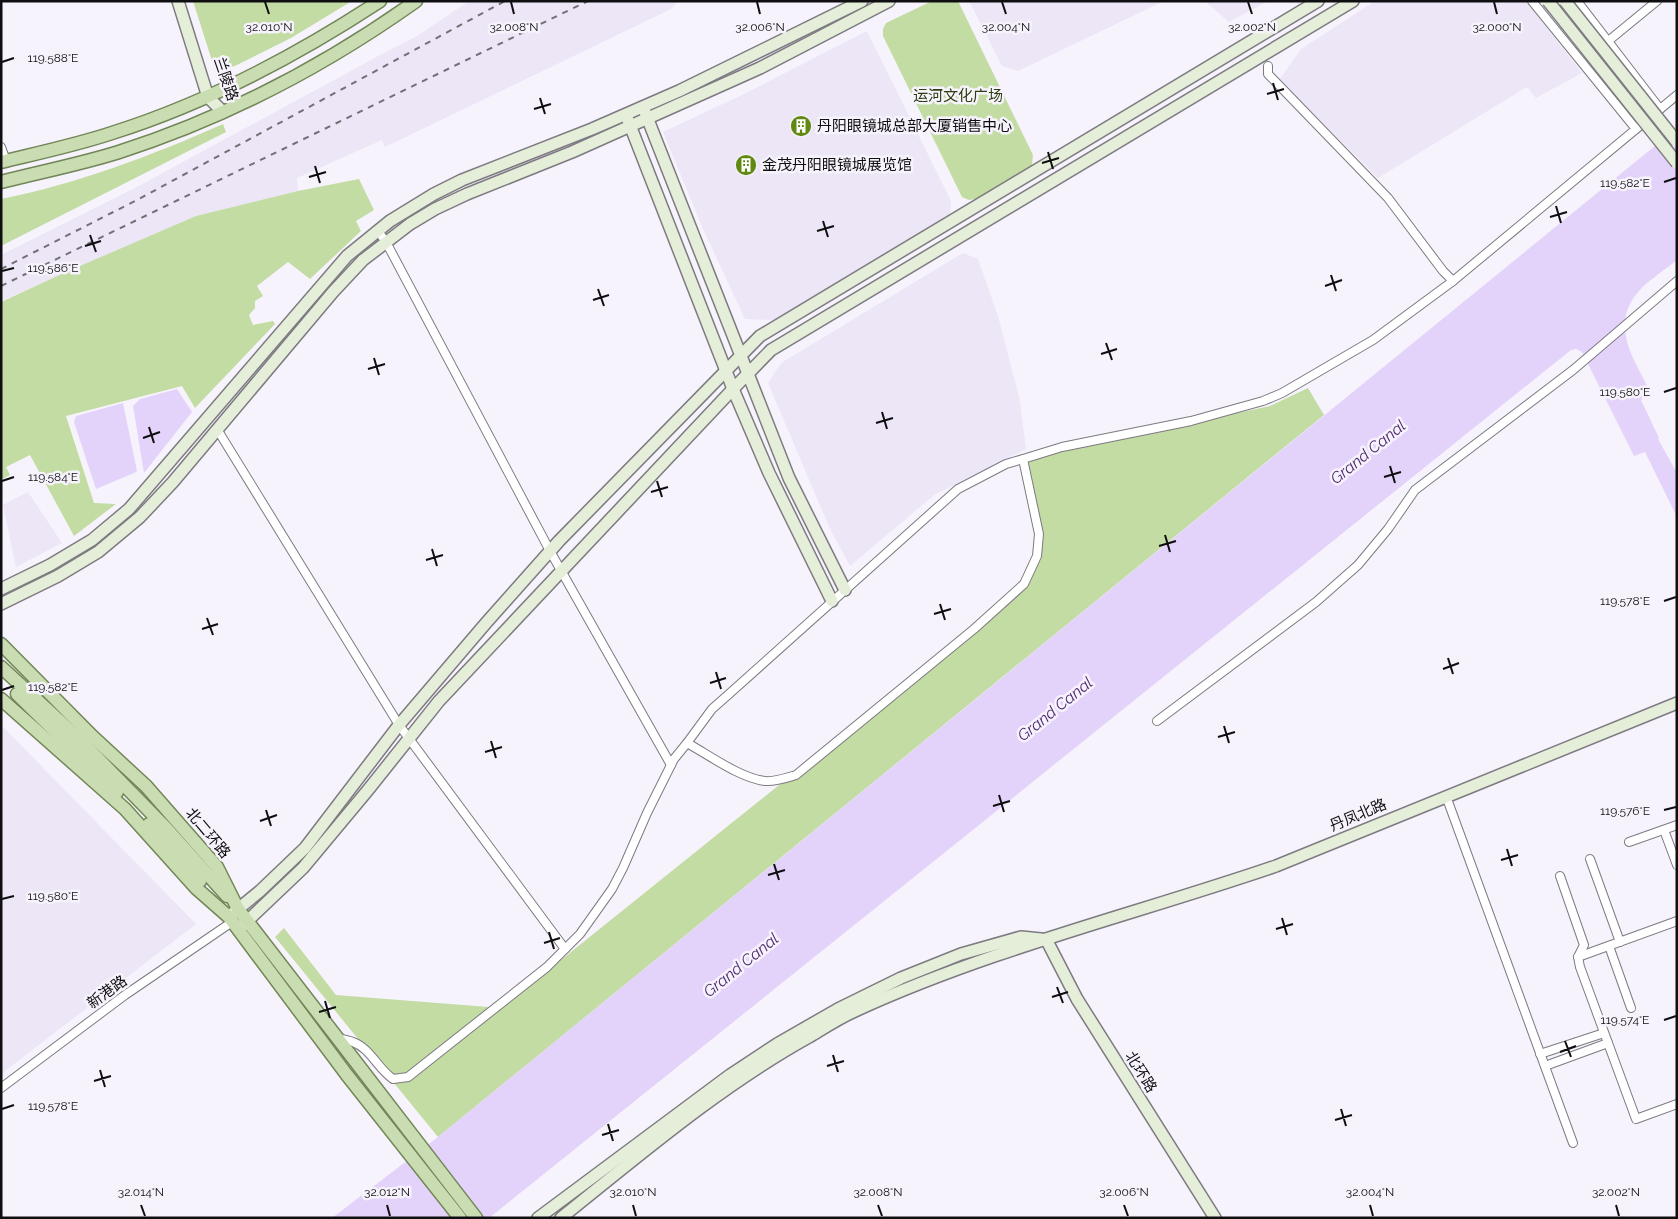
<svg xmlns="http://www.w3.org/2000/svg" width="1678" height="1219" font-family="Raleway,'Noto Sans SC',sans-serif">
  <style>
    .built { fill: #ece6f6 }
    .green { fill: #c3dca3 }
    .water { fill: #e3d3fa }
    .lines { fill: none; stroke-linecap: round; stroke-linejoin: round }
    .street-casing { stroke: #7d7a82; stroke-width: 10 }
    .secondary-casing { stroke: #7d7a82; stroke-width: 14 }
    .primary-casing { stroke: #728658; stroke-width: 15 }
    .street { stroke: #fff; stroke-width: 8 }
    .secondary { stroke: #e5eed8; stroke-width: 11 }
    .primary { stroke: #caddb2; stroke-width: 12 }
    .rail { stroke: #727075; stroke-width: 2; stroke-dasharray: 6 6; stroke-linecap: butt }
    .secondary-bridge-casing { stroke: #7d7a82; stroke-width: 14; stroke-linecap: butt }
    .secondary-bridge { stroke: #e5eed8; stroke-width: 11 }
    .ticks { fill: none; stroke: #0f0e10; stroke-width: 2 }
    .labels { text-anchor: middle; dominant-baseline: central; stroke-width: 5; stroke-linejoin: round; paint-order: stroke }
    .street-label { font-size: 15px; fill: #0f0e10; stroke: #f7f3fc }
    .park-label { font-size: 15px; fill: #2c3e0f; stroke: #f7f3fc }
    .poi-label { font-size: 15px; fill: #0f0e10; stroke: #f7f3fc; text-anchor: start }
    .water-label { font-size: 16px; font-style: italic; fill: #4e2972; stroke: #f7f3fc }
    .ticks-label { font-size: 12px; text-anchor: middle; fill: #0f0e10; stroke: #f7f3fc; stroke-width: 5; stroke-linejoin: round; paint-order: stroke }
  </style>
  <rect width="100%" height="100%" fill="#f7f3fc"/>
  <g class="built">
    <polygon points="469,1 678,1 671,9 385,147 382,140 297,178 298,191 196,216 1,301 1,255 133,189 382,54 417,36"/>
    <polygon points="969,1 1164,1 1018,71 1002,66"/>
    <polygon points="1205,1 1268,1 1229,22"/>
    <polygon points="1375,1 1526,1 1582,73 1536,98 1527,87 1378,178 1279,80 1301,49"/>
    <polygon points="867,31 951,201 950,215 774,320 745,319 703,229 663,132 744,94"/>
    <polygon points="963,253 978,259 998,316 1020,401 1026,449 934,495 850,566 830,529 768,383 781,363"/>
    <polygon points="28,492 62,543 16,567 3,505"/>
    <polygon points="1,725 196,924 1,1074"/>
  </g>
  <g class="green">
    <polygon points="193,1 352,1 291,38 237,65 226,69 213,64"/>
    <polygon points="932,1 958,1 1033,155 1032,165 1025,172 976,199 969,200 962,197 883,36 883,29 886,23"/>
    <path d="M 223,124 L 226,132 L 1,246 L 1,199 C 77,184 153,155 223,124 Z"/>
    <polygon points="359,179 374,210 356,221 361,231 310,279 288,262 257,286 263,296 255,301 255,308 249,315 253,325 273,321 275,324 195,408 182,386 66,416 94,503 116,504 74,536 30,455 6,467 10,475 1,480 1,302 66,272 196,216 298,191"/>
    <polygon points="1308,388 1324,415 438,1137 275,937 284,928 336,995 501,1008 1021,591 1034,566 1041,560 1043,534 1028,461 1064,450 1270,406"/>
  </g>
  <g class="water">
    <path d="M 1677,128 L 1677,260 C 1665,270 1647,281 1638,292 C 1610,325 1633,358 1649,389 L 1641,400 L 1659,438 L 1658,439 L 1677,473 L 1677,517 L 1645,452 L 1634,456 L 1582,352 L 1576,349 L 1571,350 L 489,1218 L 332,1218 L 438,1137 Z"/>
    <polygon points="177,389 192,412 144,473 133,406 140,399"/>
    <polygon points="123,403 137,471 134,473 96,489 74,422 76,416"/>
  </g>
  <g class="lines">
    <g class="street-casing">
      <g id="street">
        <polyline points="1532,1 1636,129"/>
        <polyline points="1577,1 1660,109"/>
        <polyline points="1607,42 1657,1"/>
        <polyline points="1268,66 1268,74 1388,198 1443,271 1453,281"/>
        <polyline points="1,147 6,161"/>
        <polyline points="378,231 386,242 550,551 671,765"/>
        <polyline points="217,429 399,725 565,949"/>
        <polyline points="1157,721 1316,602 1358,565 1388,529 1415,490 1573,370 1677,281"/>
        <polyline points="687,743 712,709 729,694 958,489 1006,464 1023,459"/>
        <polyline points="1446,796 1573,1143"/>
        <polyline points="1664,830 1677,865"/>
        <polyline points="1629,842 1677,825"/>
        <polyline points="1590,859 1620,942"/>
        <polyline points="1560,876 1584,945 1578,957 1580,967 1636,1119 1677,1104"/>
        <polyline points="1609,946 1631,1008"/>
        <polyline points="1578,957 1677,921"/>
        <path d="M 337,1038 C 342,1039 348,1040 353,1042 C 370,1048 378,1069 393,1079 L 408,1077 L 547,967 L 580,934 L 612,889 L 623,868 L 647,813 L 674,759 L 687,743 C 709,755 740,778 765,781 C 775,782 786,778 796,775 L 974,629 L 1024,584 L 1037,556 L 1039,534 L 1023,459 L 1062,447 L 1191,421 L 1263,401 L 1282,393 L 1373,340 L 1453,281 L 1677,95"/>
        <polyline points="1540,1054 1604,1033"/>
        <polyline points="1545,1066 1608,1043"/>
        <polyline points="1,1088 125,995 232,922"/>
      </g>
    </g>
    <g class="secondary-casing">
      <g id="secondary">
        <polyline points="178,1 208,97 223,112"/>
        <polyline points="645,112 789,478 845,590"/>
        <polyline points="628,120 733,389 769,473 832,601"/>
        <polyline points="1,589 50,565 92,540 129,509 347,256 390,221 434,194 462,180 592,129 679,91 862,1"/>
        <polyline points="1,604 58,576 98,552 140,517 173,482 333,292 363,260 410,224 435,209 467,194 572,152 760,68 889,1"/>
        <polyline points="232,914 260,891 305,848 399,725 486,623 559,541 760,336 1318,1"/>
        <polyline points="241,927 303,868 368,790 439,701 733,389 771,350 1353,1"/>
        <polyline points="1046,939 1077,999 1215,1218"/>
        <polyline points="538,1218 730,1075 777,1044 838,1009 901,978 961,954 1021,937 1041,939"/>
        <path d="M 561,1218 C 641,1154 719,1087 809,1037 C 824,1028 839,1018 855,1011 C 990,949 1136,914 1276,866 L 1677,703"/>
      </g>
    </g>
    <g class="primary-casing">
      <g id="primary">
        <path d="M 1,162 C 38,153 76,145 112,133 C 207,103 296,56 380,1"/>
        <path d="M 1,182 C 40,172 81,164 119,152 C 225,118 326,65 416,1"/>
        <polyline points="1,644 92,736 146,786 217,867 238,909 476,1218"/>
        <polyline points="1,667 78,738 166,828 227,896"/>
        <polyline points="17,694 117,792"/>
        <polyline points="1,699 125,809 196,888 229,917 347,1075 460,1218"/>
        <polyline points="149,824 178,853 200,881"/>
      </g>
    </g>
    <use href="#street" class="street"/>
    <use href="#secondary" class="secondary"/>
    <use href="#primary" class="primary"/>
    <g class="rail">
      <polyline points="1,269 137,200 505,1"/>
      <polyline points="1,286 588,1"/>
    </g>
    <g class="secondary-bridge-casing">
      <g id="secondary-bridge">
        <polyline points="1548,1 1677,163"/>
        <polyline points="1565,1 1677,142"/>
      </g>
    </g>
    <use href="#secondary-bridge" class="secondary-bridge"/>
  </g>
  <path class="ticks" d="M 265,2 L 269,14M 511,2 L 514,14M 757,2 L 760,14M 1002,2 L 1006,14M 1248,2 L 1252,14M 1494,2 L 1497,14M 2,62 L 14,58M 1273,83 L 1278,100M 1267,94 L 1284,89M 540,98 L 545,114M 534,109 L 551,104M 1048,152 L 1053,169M 1042,163 L 1059,158M 315,166 L 320,183M 309,177 L 326,172M 1664,182 L 1676,178M 1556,206 L 1561,223M 1550,217 L 1567,212M 823,221 L 828,237M 817,231 L 834,226M 90,235 L 96,252M 85,246 L 101,241M 2,271 L 14,268M 1331,275 L 1336,291M 1325,286 L 1342,280M 598,289 L 604,306M 593,300 L 609,295M 1106,343 L 1112,360M 1101,354 L 1117,349M 374,358 L 379,375M 368,369 L 385,364M 1664,392 L 1676,388M 882,412 L 887,429M 876,423 L 893,418M 149,427 L 154,443M 143,438 L 160,432M 1390,466 L 1395,483M 1384,477 L 1401,472M 2,481 L 14,477M 657,481 L 662,497M 651,492 L 668,487M 1165,535 L 1170,552M 1159,546 L 1176,541M 432,549 L 437,566M 426,560 L 443,555M 1664,601 L 1676,597M 940,604 L 945,620M 934,614 L 951,609M 207,618 L 213,635M 202,629 L 218,624M 1448,658 L 1453,674M 1443,669 L 1459,663M 716,672 L 721,689M 710,683 L 726,678M 2,690 L 14,686M 1224,726 L 1229,743M 1218,737 L 1235,732M 491,741 L 496,758M 485,752 L 502,747M 999,795 L 1004,812M 993,806 L 1010,801M 266,810 L 271,826M 1664,810 L 1676,807M 260,821 L 277,815M 1507,849 L 1512,866M 1501,860 L 1518,855M 774,864 L 779,880M 768,875 L 785,870M 2,899 L 14,896M 1282,918 L 1287,935M 1276,929 L 1293,924M 549,932 L 554,949M 544,943 L 560,938M 1057,987 L 1063,1003M 1052,997 L 1068,992M 325,1001 L 330,1018M 319,1012 L 336,1007M 1664,1020 L 1676,1016M 1565,1041 L 1571,1057M 1560,1052 L 1576,1046M 833,1055 L 838,1072M 827,1066 L 844,1061M 100,1070 L 105,1087M 94,1081 L 111,1076M 2,1109 L 14,1105M 1341,1109 L 1346,1126M 1335,1120 L 1352,1115M 608,1124 L 613,1141M 602,1135 L 619,1130M 141,1205 L 145,1216M 387,1205 L 390,1216M 633,1205 L 636,1216M 878,1205 L 882,1216M 1124,1205 L 1128,1216M 1370,1205 L 1373,1216M 1616,1205 L 1619,1216"/>
  <defs>
    <g id="building-disc" transform="scale(1.125)"><circle r="9.5" fill="#618912" stroke="#f7f3fc"/><path d="M-4-6H4V6H1V3H-1V6H-4ZM-2.5-4.3h1.7v1.8h-1.7ZM.8-4.3h1.7v1.8H.8ZM-2.5-1h1.7V.8h-1.7ZM.8-1h1.7V.8H.8Z" fill="#fff"/></g>
  </defs>
  <g fill-rule="evenodd">
    <use href="#building-disc" x="801" y="126"/>
    <use href="#building-disc" x="746" y="165"/>
  </g>
  <g class="labels">
    <g class="street-label">
      <text transform="translate(226 79) rotate(71)">兰陵路</text>
      <text transform="translate(1358 815) rotate(-23)">丹凤北路</text>
      <text transform="translate(208 833) rotate(50)">北二环路</text>
      <text transform="translate(107 992) rotate(-36)">新港路</text>
      <text transform="translate(1141 1072) rotate(58)">北环路</text>
    </g>
    <g class="park-label">
      <text x="958" y="96">运河文化广场</text>
    </g>
    <g class="poi-label">
      <text x="817" y="126">丹阳眼镜城总部大厦销售中心</text>
      <text x="762" y="165">金茂丹阳眼镜城展览馆</text>
    </g>
    <g class="water-label">
      <text transform="translate(1368 452) rotate(-39)">Grand Canal</text>
      <text transform="translate(1055 709) rotate(-39)">Grand Canal</text>
      <text transform="translate(741 965) rotate(-39)">Grand Canal</text>
    </g>
  </g>
  <g class="ticks-label">
    <text x="269" y="31">32.010°N</text>
    <text x="514" y="31">32.008°N</text>
    <text x="760" y="31">32.006°N</text>
    <text x="1006" y="31">32.004°N</text>
    <text x="1252" y="31">32.002°N</text>
    <text x="1497" y="31">32.000°N</text>
    <text x="53" y="62">119.588°E</text>
    <text x="1625" y="187">119.582°E</text>
    <text x="53" y="272">119.586°E</text>
    <text x="1625" y="396">119.580°E</text>
    <text x="53" y="481">119.584°E</text>
    <text x="1625" y="605">119.578°E</text>
    <text x="53" y="691">119.582°E</text>
    <text x="1625" y="815">119.576°E</text>
    <text x="53" y="900">119.580°E</text>
    <text x="1625" y="1024">119.574°E</text>
    <text x="53" y="1110">119.578°E</text>
    <text x="141" y="1196">32.014°N</text>
    <text x="387" y="1196">32.012°N</text>
    <text x="633" y="1196">32.010°N</text>
    <text x="878" y="1196">32.008°N</text>
    <text x="1124" y="1196">32.006°N</text>
    <text x="1370" y="1196">32.004°N</text>
    <text x="1616" y="1196">32.002°N</text>
  </g>
  <rect width="1678" height="1219" fill="none" stroke="#0f0e10" stroke-width="5"/>
</svg>
